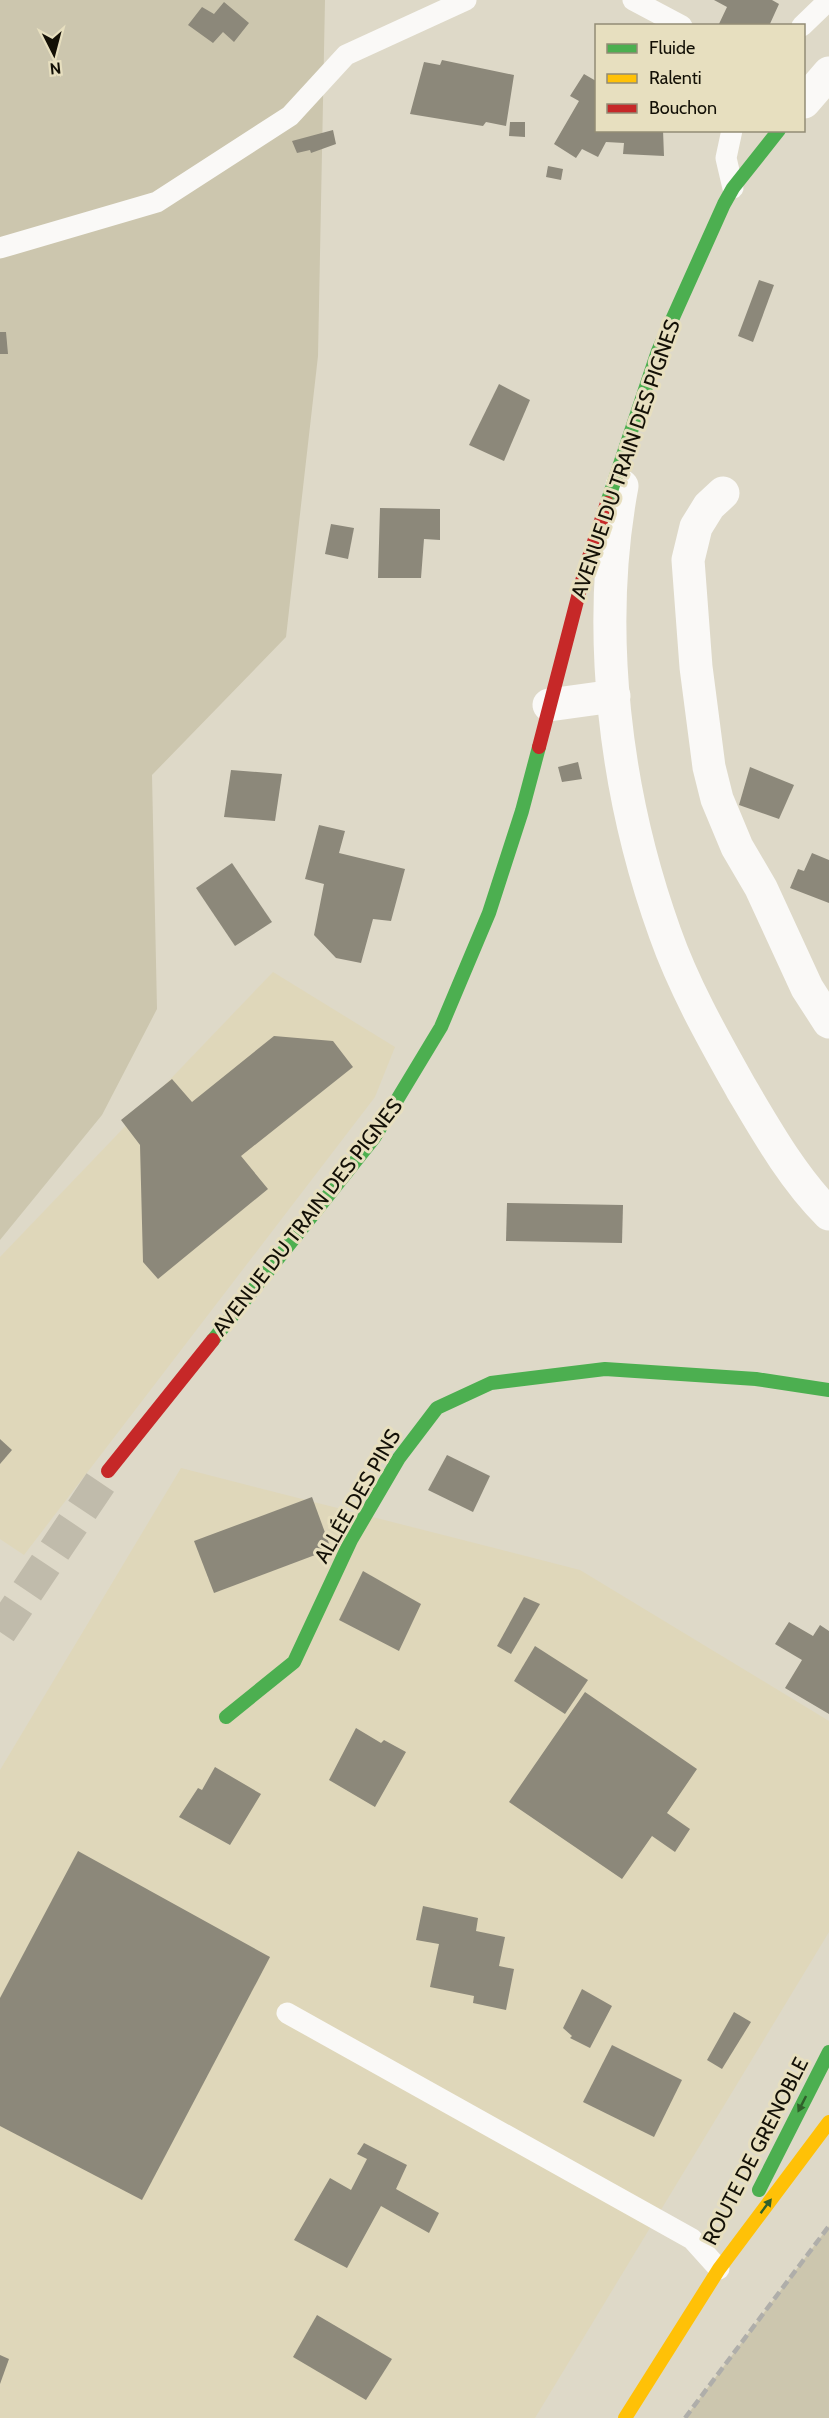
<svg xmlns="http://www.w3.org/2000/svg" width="829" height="2418" font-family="Cabin,sans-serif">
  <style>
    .built { fill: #dfd7ba }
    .green { fill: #ccc6ae }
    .building { fill: #8c887a }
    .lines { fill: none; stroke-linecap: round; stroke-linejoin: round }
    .secondary-tunnel { stroke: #c0bbab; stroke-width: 33; stroke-dasharray: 33 16; stroke-linecap: butt }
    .lane { stroke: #faf9f7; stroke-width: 21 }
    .street { stroke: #faf9f7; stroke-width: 33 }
    .fast { stroke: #4caf50; stroke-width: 14 }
    .slow { stroke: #ffc107; stroke-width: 14 }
    .jam { stroke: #c62828; stroke-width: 14 }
    .rail { stroke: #afaeaa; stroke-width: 4.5; stroke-dasharray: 9 4.5; stroke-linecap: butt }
    .oneway { fill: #30602b }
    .labels { text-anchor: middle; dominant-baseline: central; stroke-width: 6; stroke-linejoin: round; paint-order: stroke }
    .street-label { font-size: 21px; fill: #131006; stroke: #e7dfbf }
  </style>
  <rect width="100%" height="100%" fill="#ded9c8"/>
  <g class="built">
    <polygon points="273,972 395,1047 375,1097 24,1555 0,1539 0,1257"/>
    <polygon points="181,1468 580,1570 829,1721 829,1932 535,2418 0,2418 0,1770"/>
  </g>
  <g class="green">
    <polygon points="0,0 325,0 318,356 286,637 152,775 157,1009 102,1115 0,1240"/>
    <polygon points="829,2226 829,2418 685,2418"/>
  </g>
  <g class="building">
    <polygon points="714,0 772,0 779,4 769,26 718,26 727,7"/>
    <polygon points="224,2 249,23 234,42 223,32 213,43 188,25 202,7 214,14"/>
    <polygon points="442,60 514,75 506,126 486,122 483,126 410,114 424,62 440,65"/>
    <polygon points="584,74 596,81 596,130 663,130 664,156 623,154 624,143 606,142 598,157 582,149 576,158 554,144 579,101 570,96"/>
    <polygon points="510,122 525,122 525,137 509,136"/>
    <polygon points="333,130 336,144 311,153 310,150 297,153 292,141"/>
    <polygon points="548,166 563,169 561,180 546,177"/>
    <polygon points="759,280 774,285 753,342 738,336"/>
    <polygon points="0,332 6,332 8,354 0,354"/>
    <polygon points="499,384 530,400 504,461 469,445"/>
    <polygon points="380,508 440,509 440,540 424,539 421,578 378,578"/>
    <polygon points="331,524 354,528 348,559 325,554"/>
    <polygon points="578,762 582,779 562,782 558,767"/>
    <polygon points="750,767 794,785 779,819 739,805"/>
    <polygon points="231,770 282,774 275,821 224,817"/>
    <polygon points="319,825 345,831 339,853 405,869 391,921 373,919 361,963 336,958 314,935 324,884 305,879"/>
    <polygon points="812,853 829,860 829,903 790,888 798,869 804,871"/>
    <polygon points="232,863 272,922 235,946 196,888"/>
    <polygon points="274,1036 333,1041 353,1067 241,1156 268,1189 158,1279 143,1262 140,1145 121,1120 172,1079 192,1102"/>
    <polygon points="507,1203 623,1205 622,1243 506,1241"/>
    <polygon points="0,1439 12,1450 0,1464"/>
    <polygon points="447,1455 490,1476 473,1512 428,1490"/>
    <polygon points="312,1497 331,1549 214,1593 194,1541"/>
    <polygon points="363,1571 421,1604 399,1651 339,1620"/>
    <polygon points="524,1597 540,1604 511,1654 497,1646"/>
    <polygon points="789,1622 813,1636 820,1625 829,1631 829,1714 785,1688 802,1660 775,1644"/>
    <polygon points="535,1646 588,1680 565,1714 514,1681"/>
    <polygon points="585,1692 697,1769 667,1813 690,1829 675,1852 652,1836 622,1879 509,1802"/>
    <polygon points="356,1728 381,1743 384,1740 406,1752 375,1807 329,1780"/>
    <polygon points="215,1767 261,1794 230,1845 179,1817 198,1788 202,1790"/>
    <polygon points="78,1851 270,1957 142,2200 0,2126 0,1998"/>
    <polygon points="423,1906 478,1918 476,1931 505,1937 499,1966 514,1969 506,2010 473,2003 474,1996 430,1987 439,1944 416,1940"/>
    <polygon points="582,1989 612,2006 590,2048 570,2038 572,2036 563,2028"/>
    <polygon points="734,2012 751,2022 722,2069 707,2060"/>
    <polygon points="612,2045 682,2080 654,2137 583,2102"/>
    <polygon points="364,2143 407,2165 396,2189 439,2213 429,2233 381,2206 347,2268 294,2240 330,2178 351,2190 367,2159 357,2154"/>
    <polygon points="317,2315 392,2359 366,2400 293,2357"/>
    <polygon points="0,2355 9,2359 0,2384"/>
  </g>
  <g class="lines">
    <polyline class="secondary-tunnel" points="0,1632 108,1471"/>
    <g class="lane">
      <polyline points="633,0 682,26"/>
      <polyline points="802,26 829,0"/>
      <polyline points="732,130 726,158 733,188"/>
      <polyline points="0,248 157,202 290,116 346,55 466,0"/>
      <polyline points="287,2013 692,2239 719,2269"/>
    </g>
    <g class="street">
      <polyline points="804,102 829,73"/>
      <path d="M 622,486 C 595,631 615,794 665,933 C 684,987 713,1038 741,1088 C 767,1132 793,1178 829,1214"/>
      <polyline points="723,493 709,506 696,527 688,560 696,667 709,767 717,799 737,847 761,888 807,988 829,1022"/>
      <polyline points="549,705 614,696"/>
    </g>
    <g class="fast">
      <polyline points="607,503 658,351 724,204 733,188 779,130"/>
      <polyline points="213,1340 374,1138 441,1027 489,913 522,811 539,747"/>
      <polyline points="226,1717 294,1662 351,1540 399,1458 437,1408 491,1383 605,1369 756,1379 829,1390"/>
      <polyline points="759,2190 829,2052"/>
    </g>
    <polyline class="slow" points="625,2418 719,2269 829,2122"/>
    <g class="jam">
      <polyline points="539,747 586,566 607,503"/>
      <polyline points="108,1471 213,1340"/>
    </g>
    <polyline class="rail" points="685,2418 829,2226"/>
  </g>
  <defs><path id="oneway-solid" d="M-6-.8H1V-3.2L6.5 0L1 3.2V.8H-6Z" transform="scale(1.5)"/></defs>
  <g class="oneway">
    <use href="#oneway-solid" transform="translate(802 2104) rotate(117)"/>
    <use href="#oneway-solid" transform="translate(766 2206) rotate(-53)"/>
  </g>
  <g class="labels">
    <g class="street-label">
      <text transform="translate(625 459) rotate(-71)">AVENUE DU TRAIN DES PIGNES</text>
      <text transform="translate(307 1217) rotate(-52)">AVENUE DU TRAIN DES PIGNES</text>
      <text transform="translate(357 1496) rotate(-60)">ALLÉE DES PINS</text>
      <text transform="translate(755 2151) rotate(-63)">ROUTE DE GRENOBLE</text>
    </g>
  </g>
  <rect x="595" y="24" width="210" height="108" fill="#e7dfbf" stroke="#928c75" stroke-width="1.5"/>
  <rect x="607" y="44" width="30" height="9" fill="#4caf50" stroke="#928c75" stroke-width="1.5"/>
  <text x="649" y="54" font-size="18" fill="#131006">Fluide</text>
  <rect x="607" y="74" width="30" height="9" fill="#ffc107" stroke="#928c75" stroke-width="1.5"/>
  <text x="649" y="84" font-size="18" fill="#131006">Ralenti</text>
  <rect x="607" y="104" width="30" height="9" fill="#c62828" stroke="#928c75" stroke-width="1.5"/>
  <text x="649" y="114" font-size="18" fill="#131006">Bouchon</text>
  <g transform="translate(54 54) rotate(174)" stroke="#e7dfbf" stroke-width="4.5" paint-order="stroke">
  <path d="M0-4.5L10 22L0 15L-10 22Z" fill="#131006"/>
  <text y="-9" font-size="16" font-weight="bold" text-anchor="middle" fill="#131006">N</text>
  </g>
</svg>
